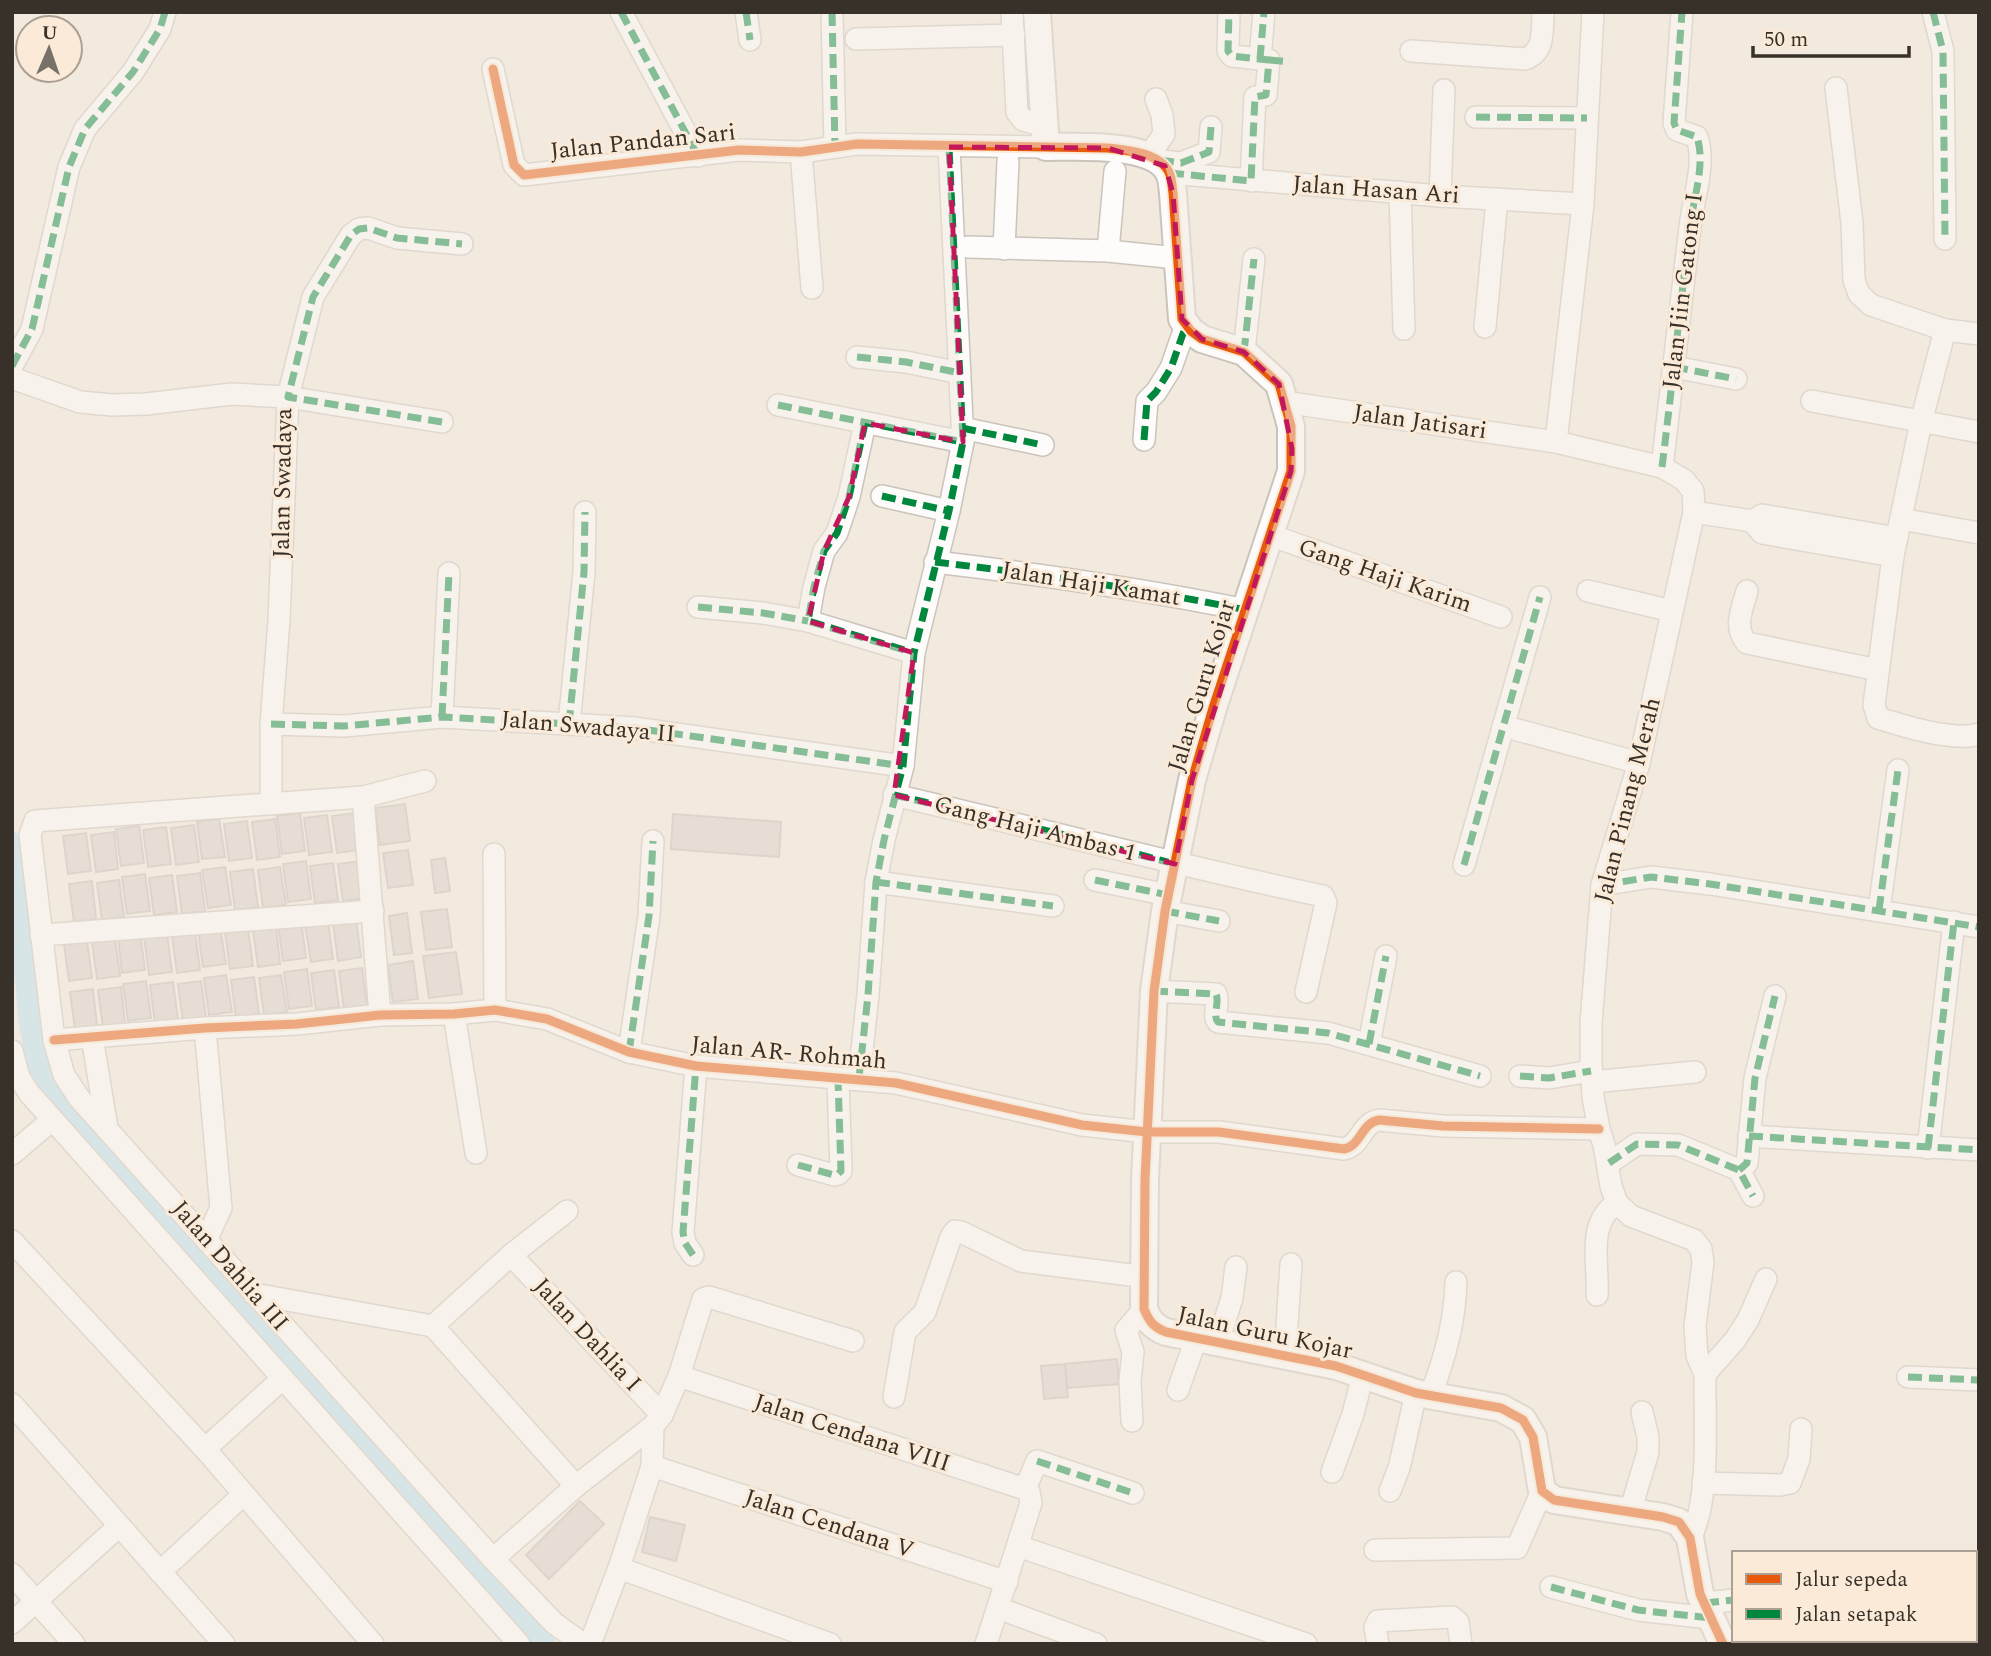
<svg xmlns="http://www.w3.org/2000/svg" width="1991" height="1656" font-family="Spectral,serif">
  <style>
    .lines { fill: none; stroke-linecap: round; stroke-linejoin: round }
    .canal { stroke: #b6e0f2; stroke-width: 21 }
    .building { fill: #d8d1c8; stroke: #c4bcb5; stroke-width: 2 }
    .minor-casing { stroke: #cac4bc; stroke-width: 24 }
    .tertiary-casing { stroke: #cac4bc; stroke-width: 30 }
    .minor { stroke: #fdfcfa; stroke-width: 21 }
    .tertiary { stroke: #fdfcfa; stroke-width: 26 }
    .quiet { stroke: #00873e; stroke-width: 7; stroke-dasharray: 14 7; stroke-linecap: butt }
    .cycleway-casing { stroke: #faead7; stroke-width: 13 }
    .cycleway { stroke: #e8590c; stroke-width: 9 }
    .marked { fill: none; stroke: #c2185b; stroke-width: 5; stroke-dasharray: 14 9; stroke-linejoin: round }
    .labels { text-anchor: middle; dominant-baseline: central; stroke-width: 6; stroke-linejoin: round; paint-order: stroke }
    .street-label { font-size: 24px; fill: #37312a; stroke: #faead7 }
  </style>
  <rect width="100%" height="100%" fill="#f2e9df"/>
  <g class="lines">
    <polyline class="canal" points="12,842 30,1028 39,1069 55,1096 545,1644"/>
  </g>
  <g class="building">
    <polygon points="405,804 410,841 380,845 375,808"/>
    <polygon points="300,813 305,851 282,854 277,816"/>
    <polygon points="355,813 360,850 337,853 332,816"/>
    <polygon points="673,814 781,822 779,857 671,849"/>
    <polygon points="327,815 332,852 309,855 304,818"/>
    <polygon points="219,819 225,857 202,859 197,822"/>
    <polygon points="275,819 280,857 257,860 252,822"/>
    <polygon points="247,821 252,858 229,861 224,824"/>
    <polygon points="194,825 199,862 176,865 171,828"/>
    <polygon points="139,826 144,863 121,866 116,829"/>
    <polygon points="166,827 171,864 148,867 143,830"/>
    <polygon points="114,832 118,869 96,872 91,835"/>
    <polygon points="86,833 91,871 68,874 63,836"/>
    <polygon points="408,850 413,885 388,888 383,853"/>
    <polygon points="445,858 450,891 435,893 431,860"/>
    <polygon points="306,861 311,899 288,902 283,864"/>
    <polygon points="361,861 366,898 343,901 338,864"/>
    <polygon points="333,863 338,900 315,903 310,866"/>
    <polygon points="225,867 231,905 208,908 202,870"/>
    <polygon points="280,867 286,905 263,908 258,870"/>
    <polygon points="253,869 258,907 235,910 230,872"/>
    <polygon points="200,873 205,911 182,914 177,876"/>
    <polygon points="145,874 150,911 127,914 122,877"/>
    <polygon points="172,875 177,912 154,915 149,878"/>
    <polygon points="119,880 124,917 102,920 97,883"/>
    <polygon points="92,881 96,919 74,922 69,884"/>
    <polygon points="447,909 452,947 426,950 421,912"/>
    <polygon points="407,913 412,953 394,955 389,916"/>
    <polygon points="356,920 361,957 338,961 333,923"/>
    <polygon points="301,921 306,958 283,961 278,924"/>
    <polygon points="328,922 333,959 311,962 305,925"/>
    <polygon points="220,927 226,964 203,967 198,930"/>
    <polygon points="276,927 280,964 258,967 253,930"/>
    <polygon points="248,929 253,966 230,969 225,932"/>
    <polygon points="140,933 145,970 122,973 118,936"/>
    <polygon points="195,933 200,970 177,973 172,936"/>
    <polygon points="167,934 172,972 149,975 144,937"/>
    <polygon points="115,939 120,976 97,979 92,942"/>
    <polygon points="87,941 92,978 69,981 64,944"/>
    <polygon points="456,952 462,994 429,998 423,956"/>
    <polygon points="413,961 418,999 393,1002 388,965"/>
    <polygon points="362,968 367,1006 344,1009 339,971"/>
    <polygon points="307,969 312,1006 289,1009 284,972"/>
    <polygon points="334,970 339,1007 316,1010 311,973"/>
    <polygon points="226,975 232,1012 209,1015 204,978"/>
    <polygon points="281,975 287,1012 264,1015 259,978"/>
    <polygon points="254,977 259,1014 236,1017 231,980"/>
    <polygon points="146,981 151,1018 128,1021 123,984"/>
    <polygon points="201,981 206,1018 183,1021 178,984"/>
    <polygon points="173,982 178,1020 155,1023 150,985"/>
    <polygon points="121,987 125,1024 103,1027 98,990"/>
    <polygon points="93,989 97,1026 75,1029 70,992"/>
    <polygon points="1117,1359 1119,1384 1067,1388 1065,1364"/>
    <polygon points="1065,1364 1068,1397 1044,1399 1041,1366"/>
    <polygon points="580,1501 604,1524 549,1579 526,1555"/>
    <polygon points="650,1517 685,1525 676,1561 642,1552"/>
  </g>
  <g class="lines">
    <g class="minor-casing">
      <g id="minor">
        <polyline points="621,12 698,156"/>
        <polyline points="746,12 750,40"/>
        <polyline points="832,12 835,147"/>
        <polyline points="1012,12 1017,112 1023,120 1045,126"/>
        <polyline points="1229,12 1228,51 1232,56 1269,60 1266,95 1255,97 1251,181"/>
        <polyline points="1933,12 1943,51 1945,239"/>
        <polyline points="856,39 1014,35"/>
        <path d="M 1411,51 L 1525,59 C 1545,52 1542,31 1543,12"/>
        <polyline points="1260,59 1264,12"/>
        <polyline points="493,69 514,165 524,175 739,150 801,152 857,144 1046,147"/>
        <polyline points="1836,88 1852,223 1854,280 1859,294 1871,305 1945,330 1979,334"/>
        <polyline points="1476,117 1587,118"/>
        <polyline points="801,152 812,288"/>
        <polyline points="1148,157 1164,134 1162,115 1156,99"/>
        <polyline points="1162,161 1181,163 1209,152 1211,127"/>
        <polyline points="1170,173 1440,196 1583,204"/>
        <polyline points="1400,192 1404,329"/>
        <polyline points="1440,196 1444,90"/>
        <polyline points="968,247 1108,251 1177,258"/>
        <polyline points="1004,249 1008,161"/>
        <polyline points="1108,251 1115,171"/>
        <polyline points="1485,327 1497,199"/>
        <path d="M 1945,330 L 1921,422 L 1893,556 L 1874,705 L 1878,718 C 1903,726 1954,742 1979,734"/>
        <polyline points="1244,352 1254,259"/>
        <polyline points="857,357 906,362 960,373"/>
        <polyline points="12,366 32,329 69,167 85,129 133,72 160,29 165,12"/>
        <polyline points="1674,367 1736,379"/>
        <polyline points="12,378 80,402 112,405 146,404 232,394 288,397 442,422"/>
        <polyline points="1812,401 1979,432"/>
        <path d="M 1284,402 L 1556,442 L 1662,467 L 1684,480 L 1693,491 L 1694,512 L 1639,763 L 1602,885 L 1591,1023 L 1591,1060 L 1593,1097 L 1599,1129 L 1604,1145 L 1611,1186 L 1617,1203 L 1631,1216 L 1694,1240 L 1701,1249 L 1703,1262 L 1695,1326 L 1697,1356 L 1705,1374 C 1704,1418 1711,1501 1690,1538"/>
        <polyline points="778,405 963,442"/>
        <polyline points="865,423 849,497 837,533 824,551 814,587 808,621 914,653"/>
        <polyline points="962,428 1043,445"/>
        <polyline points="1144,440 1147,401 1156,392 1171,368 1186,325"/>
        <polyline points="1556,442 1583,204 1593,12"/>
        <path d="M 1662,467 C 1672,387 1680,307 1690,227 C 1693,199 1706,165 1697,137 L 1677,130 L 1674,123 L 1682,12"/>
        <polyline points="882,496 949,511"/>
        <polyline points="1694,512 1752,521"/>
        <polyline points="1901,519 1979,533"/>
        <polyline points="1270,535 1501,617"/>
        <polyline points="1893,556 1762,533 1752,521 1762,515 1897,538"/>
        <path d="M 935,562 C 1039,574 1143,589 1246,610"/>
        <polyline points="1588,591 1672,611"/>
        <path d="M 1747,591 C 1742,609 1733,628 1747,643 L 1878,670"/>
        <polyline points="698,607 763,613 808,621"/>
        <polyline points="442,717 449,573"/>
        <polyline points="271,724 344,726 442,717 569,724 634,728 903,766"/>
        <polyline points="569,724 584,572 585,512"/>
        <polyline points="1503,726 1639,763"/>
        <polyline points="425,781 363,797 35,821 30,835 54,1040 64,1075 79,1098 493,1559 554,1623 583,1644"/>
        <path d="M 894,795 C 1037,828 1179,866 1323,896 L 1326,903 L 1306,992"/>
        <polyline points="363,797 380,1015"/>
        <polyline points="271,804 271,724 279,620 288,397 313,297 351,235 359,229 368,228 397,238 462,244"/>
        <polyline points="494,854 495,1010"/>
        <polyline points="1464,865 1540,597"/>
        <polyline points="1095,880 1168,895"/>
        <polyline points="876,882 1053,906"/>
        <polyline points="1602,885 1651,877 1710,884 1979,927"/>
        <polyline points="1879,910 1898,770"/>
        <polyline points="1165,911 1219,921"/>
        <polyline points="41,935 373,911"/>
        <path d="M 1154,991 L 1216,994 C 1220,1003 1212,1015 1218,1022 L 1328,1033 L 1480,1076"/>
        <polyline points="454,1014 476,1153"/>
        <polyline points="205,1028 221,1208 207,1238"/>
        <polyline points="92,1037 107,1128"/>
        <path d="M 54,1040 L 205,1028 L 297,1024 L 380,1015 L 454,1014 L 495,1010 L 547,1019 L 629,1052 L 696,1066 L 896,1083 L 1082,1125 L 1147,1132 L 1219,1132 L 1344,1149 C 1361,1146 1361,1123 1379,1120 L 1443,1126 L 1599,1129"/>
        <polyline points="1369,1044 1386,956"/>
        <polyline points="12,1051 19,1077 29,1093 519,1644"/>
        <polyline points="629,1052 649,916 653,841"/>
        <polyline points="1520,1076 1549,1078 1591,1071"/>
        <polyline points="859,1078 868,995 876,882 884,840 903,766 914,653 949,511 963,442 949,147"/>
        <polyline points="1592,1082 1695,1072"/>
        <polyline points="1749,1136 1979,1150"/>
        <polyline points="1928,1148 1954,922"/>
        <polyline points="12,1154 52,1120"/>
        <polyline points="1609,1163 1637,1144 1678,1145 1739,1170 1753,1196"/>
        <polyline points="798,1165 834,1175 838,1174 841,1171 838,1079"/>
        <polyline points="1739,1170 1747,1163 1755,1078 1775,996"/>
        <polyline points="12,1241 205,1449 373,1644"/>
        <polyline points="511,1255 662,1415"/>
        <polyline points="693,1255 685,1243 683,1232 696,1066"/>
        <polyline points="254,1294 433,1326"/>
        <path d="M 1597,1295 C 1599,1263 1586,1223 1617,1203"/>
        <polyline points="433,1326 576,1486"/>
        <polyline points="433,1326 511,1255 567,1211"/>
        <polyline points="1218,1342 1232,1298 1236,1267"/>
        <polyline points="1285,1355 1291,1264"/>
        <polyline points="1705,1374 1735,1340 1748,1320 1766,1279"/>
        <polyline points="679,1376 1025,1489"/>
        <polyline points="1908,1377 1979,1380"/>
        <polyline points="1178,1390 1196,1339"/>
        <path d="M 1430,1396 C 1445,1359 1455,1322 1456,1282"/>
        <polyline points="894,1397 905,1332 925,1312 951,1237 955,1231 961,1232 1021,1261 1146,1277"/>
        <polyline points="12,1404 224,1644"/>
        <polyline points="1132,1421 1130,1381 1133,1352 1126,1330 1144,1309"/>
        <polyline points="205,1449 282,1379"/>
        <polyline points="652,1466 1007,1582"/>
        <polyline points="1332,1472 1353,1414 1363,1375"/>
        <polyline points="1703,1483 1780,1485 1790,1483 1799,1459 1801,1429"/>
        <polyline points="1025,1489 1037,1461 1133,1493"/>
        <polyline points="1390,1491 1399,1468 1416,1393"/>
        <polyline points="1630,1512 1648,1452 1648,1437 1642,1412"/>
        <polyline points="1018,1546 1306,1644"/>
        <polyline points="1375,1550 1517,1548 1542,1491"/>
        <polyline points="493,1559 576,1486 653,1426"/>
        <polyline points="619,1568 830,1644"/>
        <polyline points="160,1572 244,1494"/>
        <polyline points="12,1574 74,1644"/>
        <polyline points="1551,1587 1638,1610 1710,1618"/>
        <polyline points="1705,1603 1734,1600"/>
        <polyline points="1975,1604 1979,1604"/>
        <polyline points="998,1608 1096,1644"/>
        <polyline points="12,1623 119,1526"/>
        <polyline points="590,1644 619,1568 652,1466 653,1426 662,1415 679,1376 703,1299 709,1297 853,1341"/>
        <polyline points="986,1644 1031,1503 1029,1492 1025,1489"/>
        <polyline points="1378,1644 1375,1627 1378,1621 1452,1617 1458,1622 1461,1644"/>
      </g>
    </g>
    <g class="tertiary-casing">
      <path id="tertiary" d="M 1037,12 L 1046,147 C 1076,147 1152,142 1168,171 C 1172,177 1172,186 1173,193 L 1182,319 L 1191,331 L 1202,339 L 1244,352 L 1279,384 L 1291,426 L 1291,471 L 1213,708 L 1192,780 L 1165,911 L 1154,991 L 1145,1180 L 1144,1309 C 1149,1321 1153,1327 1166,1332 L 1336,1366 L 1416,1393 L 1501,1408 L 1523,1420 L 1533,1437 L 1542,1491 L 1554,1500 L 1663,1517 L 1679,1522 L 1690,1538 L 1700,1594 L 1723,1644"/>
    </g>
    <use href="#minor" class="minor"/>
    <use href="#tertiary" class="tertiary"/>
    <g class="quiet">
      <polyline points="621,12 698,156"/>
      <polyline points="746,12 750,40"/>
      <polyline points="832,12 835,147"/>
      <polyline points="1933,12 1943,51 1945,239"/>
      <polyline points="1260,59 1264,12"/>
      <polyline points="1269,60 1290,62"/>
      <polyline points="1476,117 1587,118"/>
      <polyline points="1160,160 1181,163 1209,152 1211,127"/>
      <polyline points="1170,173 1251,181 1255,97 1266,95 1269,60 1232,56 1228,51 1229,12"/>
      <polyline points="1244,352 1254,259"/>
      <polyline points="857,357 906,362 960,373"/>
      <polyline points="12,366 32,329 69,167 85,129 133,72 160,29 165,12"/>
      <polyline points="1674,367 1736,379"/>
      <polyline points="778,405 963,442"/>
      <polyline points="442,422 288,397 313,297 351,235 359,229 368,228 397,238 462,244"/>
      <polyline points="865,423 849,497 837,533 824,551 814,587 808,621 914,653"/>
      <polyline points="962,428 1043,445"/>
      <polyline points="1144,440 1147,401 1156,392 1171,368 1186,325"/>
      <path d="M 1662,467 C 1672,387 1680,307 1690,227 C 1693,199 1706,165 1697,137 L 1677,130 L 1674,123 L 1682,12"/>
      <polyline points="882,496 949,511"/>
      <path d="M 935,562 C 1039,574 1143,589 1246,610"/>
      <polyline points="698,607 763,613 808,621"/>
      <polyline points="442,717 449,573"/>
      <polyline points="271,724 344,726 442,717 569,724 634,728 903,766"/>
      <polyline points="569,724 584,572 585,512"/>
      <polyline points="894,795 1057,833 1175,864"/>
      <polyline points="1464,865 1540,597"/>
      <polyline points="1095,880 1168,895"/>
      <polyline points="876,882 1053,906"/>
      <polyline points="1602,885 1651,877 1710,884 1979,927"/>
      <polyline points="1879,910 1898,770"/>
      <polyline points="1165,911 1219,921"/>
      <path d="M 1154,991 L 1216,994 C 1220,1003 1212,1015 1218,1022 L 1328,1033 L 1480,1076"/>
      <polyline points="1369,1044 1386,956"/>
      <polyline points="629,1052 649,916 653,841"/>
      <polyline points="1520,1076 1549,1078 1591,1071"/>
      <polyline points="859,1078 868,995 876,882 884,840 903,766 914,653 949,511 963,442 949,147"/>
      <polyline points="1749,1136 1979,1150"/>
      <polyline points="1928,1148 1954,922"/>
      <polyline points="1609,1163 1637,1144 1678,1145 1739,1170 1753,1196"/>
      <polyline points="798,1165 834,1175 838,1174 841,1171 838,1079"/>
      <polyline points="1739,1170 1747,1163 1755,1078 1775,996"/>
      <polyline points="693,1255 685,1243 683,1232 696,1066"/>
      <polyline points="1908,1377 1979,1380"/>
      <polyline points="1037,1461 1133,1493"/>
      <polyline points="1551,1587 1638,1610 1710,1618"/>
      <polyline points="1705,1603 1734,1600"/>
      <polyline points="1975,1604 1979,1604"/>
    </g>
    <g class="cycleway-casing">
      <g id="cycleway">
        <path d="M 493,69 L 514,165 L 524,175 L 739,150 L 801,152 L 857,144 L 1108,148 C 1127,150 1163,153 1170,175 C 1172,180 1172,187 1173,193 L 1182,319 L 1191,331 L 1202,339 L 1244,352 L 1279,384 L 1291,426 L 1291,471 L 1213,708 L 1192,780 L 1165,911 L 1154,991 L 1145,1180 L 1144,1309 C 1149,1321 1153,1327 1166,1332 L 1336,1366 L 1416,1393 L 1501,1408 L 1523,1420 L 1533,1437 L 1542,1491 L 1554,1500 L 1663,1517 L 1679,1522 L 1690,1538 L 1700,1594 L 1723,1644"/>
        <path d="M 54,1040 L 205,1028 L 297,1024 L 380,1015 L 454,1014 L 495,1010 L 547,1019 L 629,1052 L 696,1066 L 896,1083 L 1082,1125 L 1147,1132 L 1219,1132 L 1344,1149 C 1361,1146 1361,1123 1379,1120 L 1443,1126 L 1599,1129"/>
      </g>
    </g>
    <use href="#cycleway" class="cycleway"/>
  </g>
  <path d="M0 0H1991V1656H0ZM 949,147 L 1108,148 L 1165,166 L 1173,193 L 1182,319 L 1202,339 L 1244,352 L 1279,384 L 1292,449 L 1291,471 L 1192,780 L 1175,864 L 894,795 L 914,653 L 808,621 L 824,551 L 849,497 L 865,423 L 963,442 Z" fill="#f2e9df" fill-opacity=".55" fill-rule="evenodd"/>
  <path class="marked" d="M 949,147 L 1108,148 L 1165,166 L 1173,193 L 1182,319 L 1202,339 L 1244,352 L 1279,384 L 1292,449 L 1291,471 L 1192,780 L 1175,864 L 894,795 L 914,653 L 808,621 L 824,551 L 849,497 L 865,423 L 963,442 Z"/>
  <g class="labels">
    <g class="street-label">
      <text transform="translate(643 142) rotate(-6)">Jalan Pandan Sari</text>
      <text transform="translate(1376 190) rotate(4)">Jalan Hasan Ari</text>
      <text transform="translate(1683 291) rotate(-83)">Jalan Jiin Gatong I</text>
      <text transform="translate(1420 422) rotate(8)">Jalan Jatisari</text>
      <text transform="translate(283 483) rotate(-89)">Jalan Swadaya</text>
      <text transform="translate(1385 576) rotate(19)">Gang Haji Karim</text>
      <text transform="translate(1091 584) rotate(9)">Jalan Haji Kamat</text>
      <text transform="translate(1202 686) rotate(-73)">Jalan Guru Kojar</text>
      <text transform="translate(588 727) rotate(5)">Jalan Swadaya II</text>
      <text transform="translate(1628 800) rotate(-76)">Jalan Pinang Merah</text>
      <text transform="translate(1035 829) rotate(14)">Gang Haji Ambas 1</text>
      <text transform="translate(789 1053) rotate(5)">Jalan AR- Rohmah</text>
      <text transform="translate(230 1266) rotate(49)">Jalan Dahlia III</text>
      <text transform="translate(1265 1333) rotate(12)">Jalan Guru Kojar</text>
      <text transform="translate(587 1335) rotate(47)">Jalan Dahlia I</text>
      <text transform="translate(852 1433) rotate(18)">Jalan Cendana VIII</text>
      <text transform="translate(829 1524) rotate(18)">Jalan Cendana V</text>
    </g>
  </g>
  <rect width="1991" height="1656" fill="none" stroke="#37312a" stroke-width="28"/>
  <rect x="1732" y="1551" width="245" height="91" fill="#faead7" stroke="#aca092" stroke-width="2"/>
  <rect x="1746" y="1574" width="35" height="10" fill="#e8590c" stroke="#aca092" stroke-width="2"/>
  <text x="1795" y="1586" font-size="21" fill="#37312a">Jalur sepeda</text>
  <rect x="1746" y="1609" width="35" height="10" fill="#00873e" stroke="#aca092" stroke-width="2"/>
  <text x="1795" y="1621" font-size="21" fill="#37312a">Jalan setapak</text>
  <g transform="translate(49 49) rotate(2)"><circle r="33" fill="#faead7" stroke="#aca092" stroke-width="2"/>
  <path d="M0-5L12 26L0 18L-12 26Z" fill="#787169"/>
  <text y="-10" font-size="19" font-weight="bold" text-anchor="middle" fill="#37312a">U</text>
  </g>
  <path d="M1753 46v10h156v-10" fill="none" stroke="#37312a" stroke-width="3.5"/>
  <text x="1764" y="46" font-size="21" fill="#37312a" stroke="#faead7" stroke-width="5" paint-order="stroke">50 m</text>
</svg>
